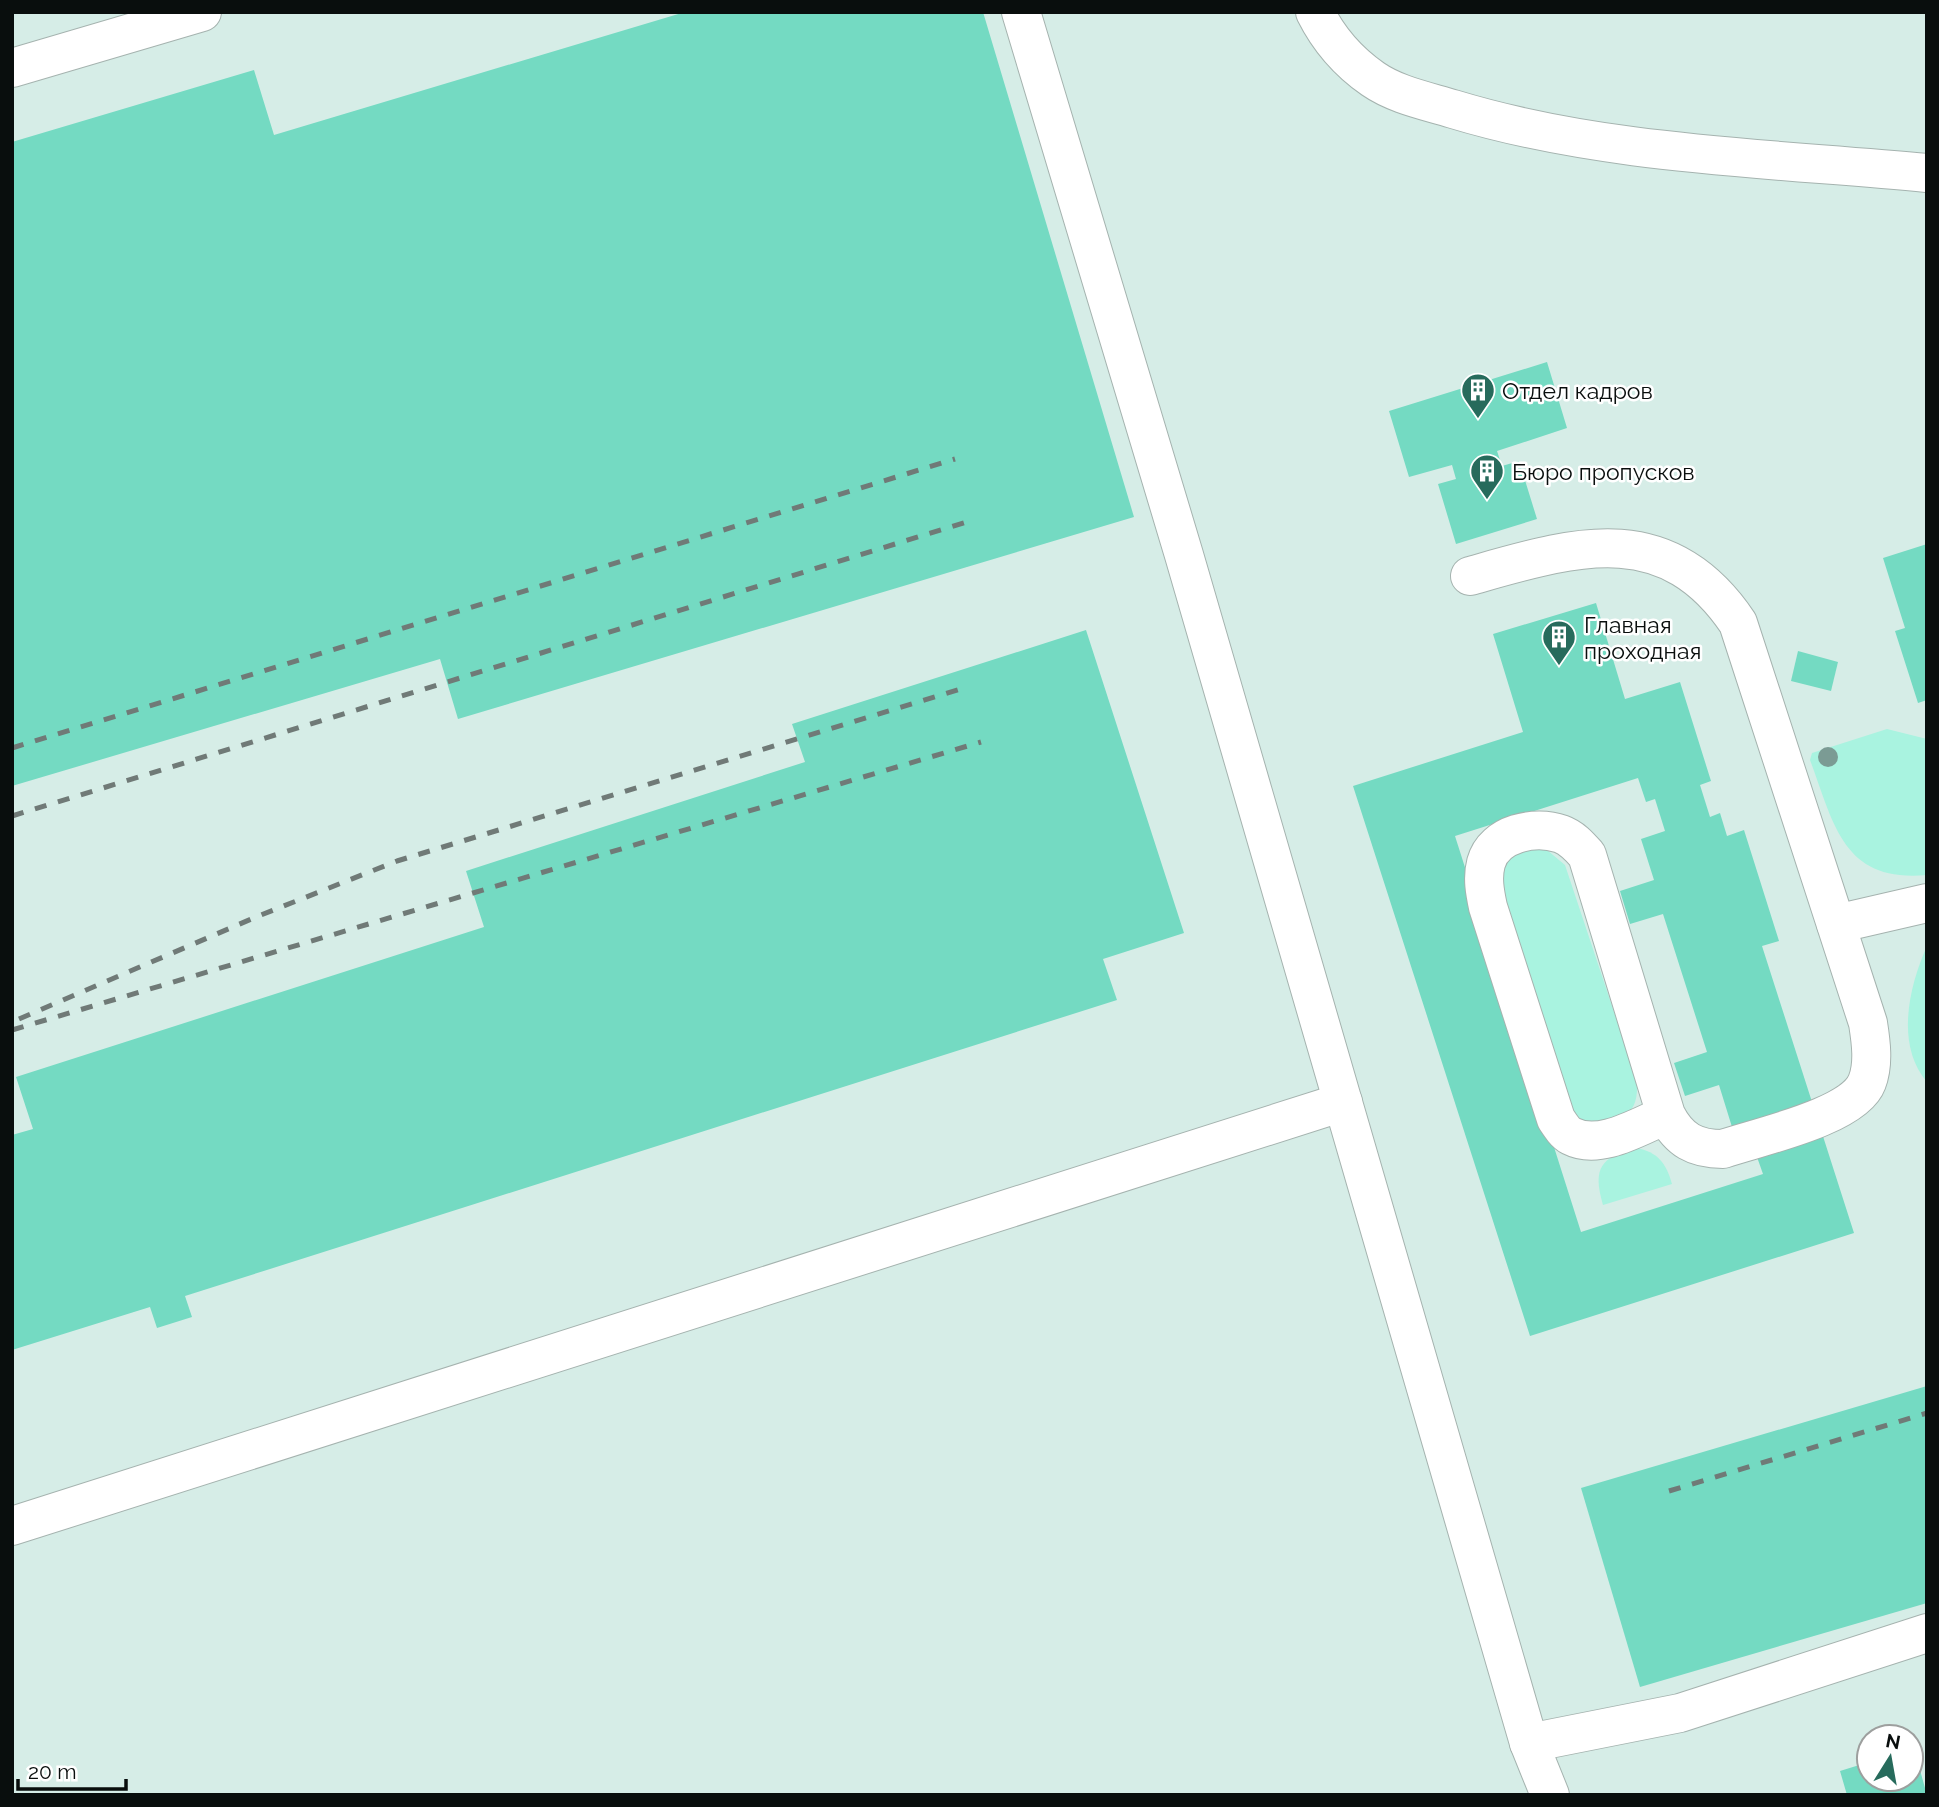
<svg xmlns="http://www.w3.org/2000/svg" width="1939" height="1807" font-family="Raleway,sans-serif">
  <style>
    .built { fill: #d6ede7; fill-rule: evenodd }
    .green { fill: #a9f3e0 }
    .building { fill: #74dac2; fill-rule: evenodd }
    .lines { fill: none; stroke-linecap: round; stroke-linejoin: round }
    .minor-casing { stroke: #a5b3af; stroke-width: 40 }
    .minor { stroke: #fff; stroke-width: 38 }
    .rail { stroke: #707a77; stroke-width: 5; stroke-dasharray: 12 12; stroke-linecap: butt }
    .tree { fill: #7b9b94 }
    .labels { text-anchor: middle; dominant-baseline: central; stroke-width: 5; stroke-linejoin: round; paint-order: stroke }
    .poi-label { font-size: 23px; fill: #090e0d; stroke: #fff; text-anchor: start }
  </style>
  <rect width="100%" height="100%" fill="#ebfaf6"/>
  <path class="built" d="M 12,12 L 1927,12 L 1927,1795 L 12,1795 ZM 1869,1737 L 1911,1737 L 1911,1779 L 1869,1779 Z"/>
  <g class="green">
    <path d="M 1887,729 L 1927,739 L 1927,875 C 1843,883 1834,824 1810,760 L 1812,753 Z"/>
    <path d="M 1524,848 L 1547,850 L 1565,865 L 1637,1081 C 1639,1119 1620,1118 1590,1126 L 1569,1111 L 1495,883 L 1504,861 Z"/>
    <path d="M 1927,946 L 1927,1082 C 1895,1045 1909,986 1927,946 Z"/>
    <path d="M 1636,1148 C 1658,1152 1666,1163 1672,1184 L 1603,1205 C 1592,1168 1601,1157 1636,1148 Z"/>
  </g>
  <g class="building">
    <polygon points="685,12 983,12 1134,517 458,719 440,659 12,786 12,142 254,70 274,135"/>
    <polygon points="1547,362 1567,428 1497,451 1502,466 1519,461 1537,519 1456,544 1438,484 1456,479 1452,465 1409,477 1389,411"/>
    <polygon points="1927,544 1927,700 1918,703 1895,631 1905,628 1883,558"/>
    <path d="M 1596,603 L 1625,699 L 1680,682 L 1711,781 L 1700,785 L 1710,817 L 1720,813 L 1727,836 L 1744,830 L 1779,941 L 1762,946 L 1854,1233 L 1530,1336 L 1353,786 L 1523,732 L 1493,634 ZM 1638,778 L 1646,802 L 1655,799 L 1665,831 L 1641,839 L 1654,880 L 1620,891 L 1630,924 L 1663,914 L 1707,1052 L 1674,1063 L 1685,1096 L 1719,1085 L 1732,1127 L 1757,1157 L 1763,1174 L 1581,1232 L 1455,836 Z"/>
    <polygon points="1086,630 1184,933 1103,959 1117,1000 185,1296 192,1317 157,1328 150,1307 12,1350 12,1135 33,1129 16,1077 484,927 466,871 805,762 792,724"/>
    <polygon points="1798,651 1838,662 1831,691 1791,681"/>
    <polygon points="1927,1386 1927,1603 1640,1687 1581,1488"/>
    <polygon points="1914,1749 1927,1795 1847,1795 1840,1771 1869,1762 1869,1779 1911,1779 1911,1750"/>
  </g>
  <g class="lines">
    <g class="minor-casing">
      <g id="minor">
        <polyline points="1021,12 1184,555 1529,1743 1550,1795"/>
        <path d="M 1315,12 C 1329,40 1347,61 1373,79 C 1396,95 1427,101 1453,109 C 1604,155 1770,158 1927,173"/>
        <polyline points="12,68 202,12"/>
        <path d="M 1470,576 C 1573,547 1666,516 1738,623 L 1868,1023 C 1871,1042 1874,1064 1867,1082 C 1854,1117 1757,1137 1723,1149 C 1695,1149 1679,1140 1666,1115 L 1587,855 C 1579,846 1572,838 1561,834 C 1535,825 1494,833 1486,863 C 1482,878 1485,893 1488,907 L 1556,1119 C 1560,1125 1565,1133 1571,1136 C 1600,1151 1639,1126 1666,1115"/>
        <polyline points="1836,924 1927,903"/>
        <polyline points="12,1526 1343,1102"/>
        <polyline points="1529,1743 1680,1713 1927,1633"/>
      </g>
    </g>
    <use href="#minor" class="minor"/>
    <g class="rail">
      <polyline points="12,748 955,459"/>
      <polyline points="12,816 973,520"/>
      <polyline points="19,1019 256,917 397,861 964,688"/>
      <polyline points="12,1030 981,742"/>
      <polyline points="1669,1491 1927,1413"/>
    </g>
  </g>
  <circle class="tree" cx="1828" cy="757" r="10"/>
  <defs>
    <g id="building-pin" transform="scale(1.75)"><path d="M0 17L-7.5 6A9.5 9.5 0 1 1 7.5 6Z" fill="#276b5c" stroke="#fff"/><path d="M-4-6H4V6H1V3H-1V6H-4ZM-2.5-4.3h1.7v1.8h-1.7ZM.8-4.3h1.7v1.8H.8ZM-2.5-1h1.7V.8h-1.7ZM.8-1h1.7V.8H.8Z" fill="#fff"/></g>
  </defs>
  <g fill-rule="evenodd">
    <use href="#building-pin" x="1478" y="390"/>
    <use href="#building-pin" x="1487" y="471"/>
    <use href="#building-pin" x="1559" y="637"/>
  </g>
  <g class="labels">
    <g class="poi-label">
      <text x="1502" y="390">Отдел кадров</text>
      <text x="1512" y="471">Бюро пропусков</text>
      <text x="1584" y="624">Главная<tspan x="1584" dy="26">проходная</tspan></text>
    </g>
  </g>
  <rect width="1939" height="1807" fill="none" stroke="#090e0d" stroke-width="28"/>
  <g transform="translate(1890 1758) rotate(11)"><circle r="33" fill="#ffffff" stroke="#9d9f9e" stroke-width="2"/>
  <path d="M0-5L12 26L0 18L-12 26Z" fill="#276b5c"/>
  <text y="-10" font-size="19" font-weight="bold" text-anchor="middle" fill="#090e0d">N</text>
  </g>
  <path d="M18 1779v10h108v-10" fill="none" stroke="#090e0d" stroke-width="3.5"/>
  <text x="28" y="1779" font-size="21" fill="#090e0d" stroke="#ffffff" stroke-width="5" paint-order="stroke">20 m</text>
</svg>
